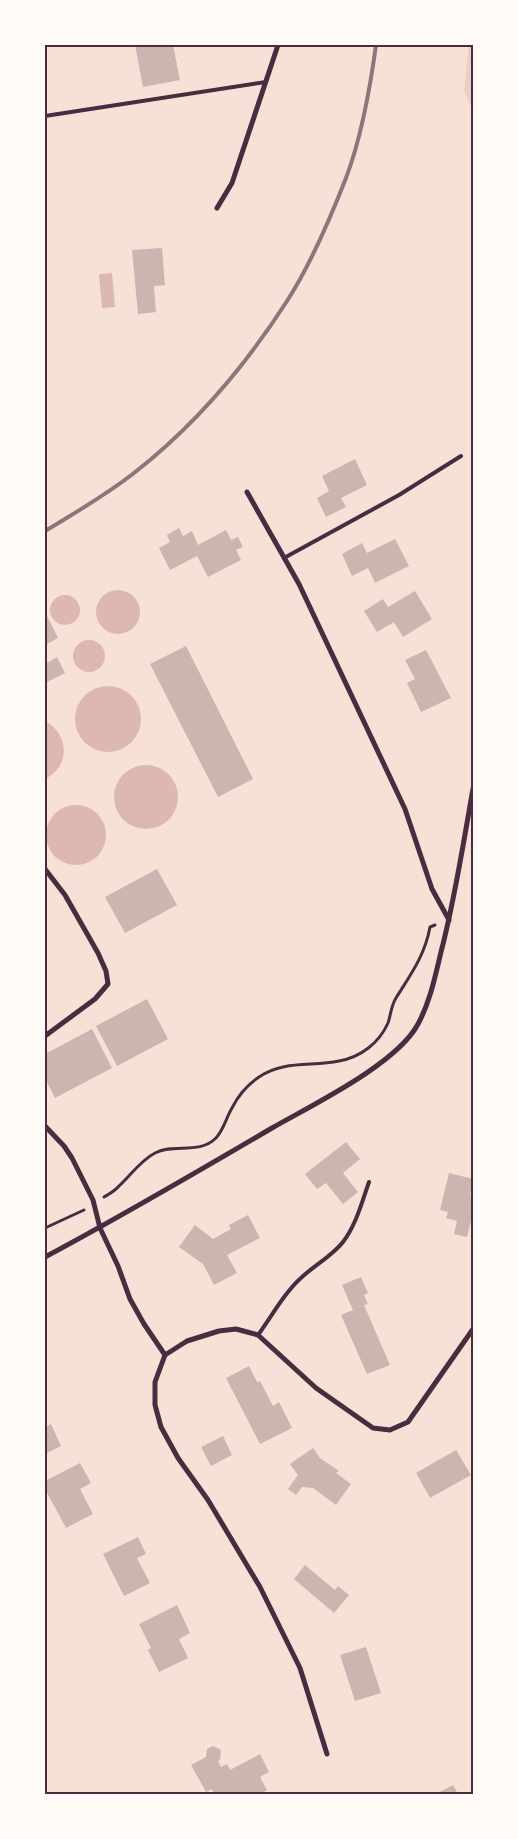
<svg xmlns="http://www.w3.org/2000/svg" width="518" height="1839" font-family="'Sofia Sans Condensed',sans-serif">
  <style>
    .green { fill: #ebcfc5 }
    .water { fill: #dcb8b0 }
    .building { fill: #ccb4b1 }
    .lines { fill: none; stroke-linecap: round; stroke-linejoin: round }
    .path { stroke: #4a2c40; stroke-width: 3 }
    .service { stroke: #4a2c40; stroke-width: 4 }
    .minor { stroke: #4a2c40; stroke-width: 5 }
    .rail { stroke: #8f747c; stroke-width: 4 }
    .neatline { fill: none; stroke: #4a2c40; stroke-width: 2 }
  </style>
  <rect width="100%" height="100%" fill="#f7e1d7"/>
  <polygon class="green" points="469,45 473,45 473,110 464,91"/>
  <g class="water">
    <polygon points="112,273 115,307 102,308 99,274"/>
    <circle cx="118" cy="612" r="22"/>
    <circle cx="65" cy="610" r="15"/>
    <circle cx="89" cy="656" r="16"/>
    <circle cx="108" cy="719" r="33"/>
    <path d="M 45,721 C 69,734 71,766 45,779 Z"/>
    <circle cx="146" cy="797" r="32"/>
    <circle cx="76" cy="835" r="30"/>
  </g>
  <g class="building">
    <polygon points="135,45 173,45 180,80 143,87"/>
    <polygon points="162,248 165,285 154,286 156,312 138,314 132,250"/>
    <polygon points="355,459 367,485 341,498 346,507 326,517 317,498 329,491 322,476"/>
    <polygon points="179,528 183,536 192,531 198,545 226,530 231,540 238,537 243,547 236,550 241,560 208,577 197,556 170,570 159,548 170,542 167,535"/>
    <polygon points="395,539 409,566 375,583 368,568 352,576 342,554 362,543 367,553"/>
    <polygon points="415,591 432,619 403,637 394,622 377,632 364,611 383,599 388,607"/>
    <polygon points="45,612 58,638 45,645"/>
    <polygon points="186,646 253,779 218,797 150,664"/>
    <polygon points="426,650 451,698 421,712 407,683 415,679 405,660"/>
    <polygon points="57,657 65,673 45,683 45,664"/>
    <polygon points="157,869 177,905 125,933 105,897"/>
    <polygon points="147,999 168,1039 117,1066 96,1026"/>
    <polygon points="92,1029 112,1068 55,1098 45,1078 45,1054"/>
    <polygon points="346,1142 360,1159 343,1173 358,1192 343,1204 326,1183 317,1189 305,1174"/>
    <polygon points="449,1173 473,1179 470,1196 473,1196 473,1213 467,1237 454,1234 457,1221 446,1218 448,1212 440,1210"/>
    <polygon points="248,1215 260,1238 227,1255 237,1273 214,1285 203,1264 179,1247 195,1225 213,1239 231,1229 229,1225"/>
    <polygon points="361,1277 368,1293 364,1295 368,1304 364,1305 390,1365 367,1374 341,1315 353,1310 342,1285"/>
    <polygon points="249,1366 257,1382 260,1381 273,1406 279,1402 292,1428 260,1444 226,1378"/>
    <polygon points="51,1424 61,1446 45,1454 45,1427"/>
    <polygon points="223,1436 232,1455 211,1466 201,1447"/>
    <polygon points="313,1448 320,1458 339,1471 336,1473 351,1484 336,1505 313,1488 302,1487 296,1495 288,1489 298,1475 290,1464"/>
    <polygon points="456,1450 471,1475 430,1498 416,1473"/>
    <polygon points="80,1463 91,1483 80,1489 93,1514 66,1528 45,1489 45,1481"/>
    <polygon points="138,1537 146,1554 137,1558 150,1583 124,1596 103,1554"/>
    <polygon points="305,1565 335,1590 338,1586 349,1595 334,1613 294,1579"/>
    <polygon points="177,1605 190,1633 179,1639 188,1658 159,1672 148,1650 151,1648 139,1624"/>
    <polygon points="366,1647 381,1693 355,1701 340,1655"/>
    <polygon points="213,1746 221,1750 220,1760 218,1761 221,1767 227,1764 230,1770 260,1754 269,1772 260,1777 267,1790 260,1794 214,1794 212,1789 206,1792 191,1765 206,1757 207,1749"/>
    <polygon points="453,1785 458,1794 436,1794"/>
  </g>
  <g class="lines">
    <g class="path">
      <path d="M 104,1197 C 109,1194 115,1191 119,1186 C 130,1176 141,1160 155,1153 C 174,1143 199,1155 216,1138 C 224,1129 226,1118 232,1108 C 238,1096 247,1085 259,1077 C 284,1060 312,1067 339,1061 C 361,1057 379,1043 388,1023 C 391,1014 391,1006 396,998 C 411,974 425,955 430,927 L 435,925"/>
      <polyline points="45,1228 84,1210"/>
    </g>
    <g class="service">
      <polyline points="45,116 266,82"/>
      <polyline points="284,558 399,495 461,456"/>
      <path d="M 258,1335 C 272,1316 284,1293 302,1277 C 315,1265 332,1256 343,1242 C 356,1225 362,1202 369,1182"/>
    </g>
    <g class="minor">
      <polyline points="217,208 232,183 278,45"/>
      <polyline points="247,492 299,584 405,809 432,889 449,920"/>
      <polyline points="45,869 65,895 98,953 106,971 108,984 95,999 45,1036"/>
      <polyline points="45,1126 64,1146 72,1158 93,1200 100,1228 118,1266 130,1299 144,1324 165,1355 155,1382 155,1405 161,1427 178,1458 208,1500 260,1587 300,1668 327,1754"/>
      <path d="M 45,1257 C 122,1216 197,1172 272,1128 C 312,1105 397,1064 418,1024 C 430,1002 435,977 441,952 C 455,899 463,844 473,789"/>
      <polyline points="165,1355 187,1341 219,1331 236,1329 258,1335 316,1388 373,1428 390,1430 408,1422 473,1329"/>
    </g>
    <path class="rail" d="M 45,531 C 75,513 106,495 134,473 C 194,426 246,365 287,301 C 311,264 330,219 346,178 C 362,136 370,89 376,45"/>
  </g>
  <rect width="518" height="1839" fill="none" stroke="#fffaf5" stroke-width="92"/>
  <rect x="46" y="46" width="426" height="1747" class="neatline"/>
</svg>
